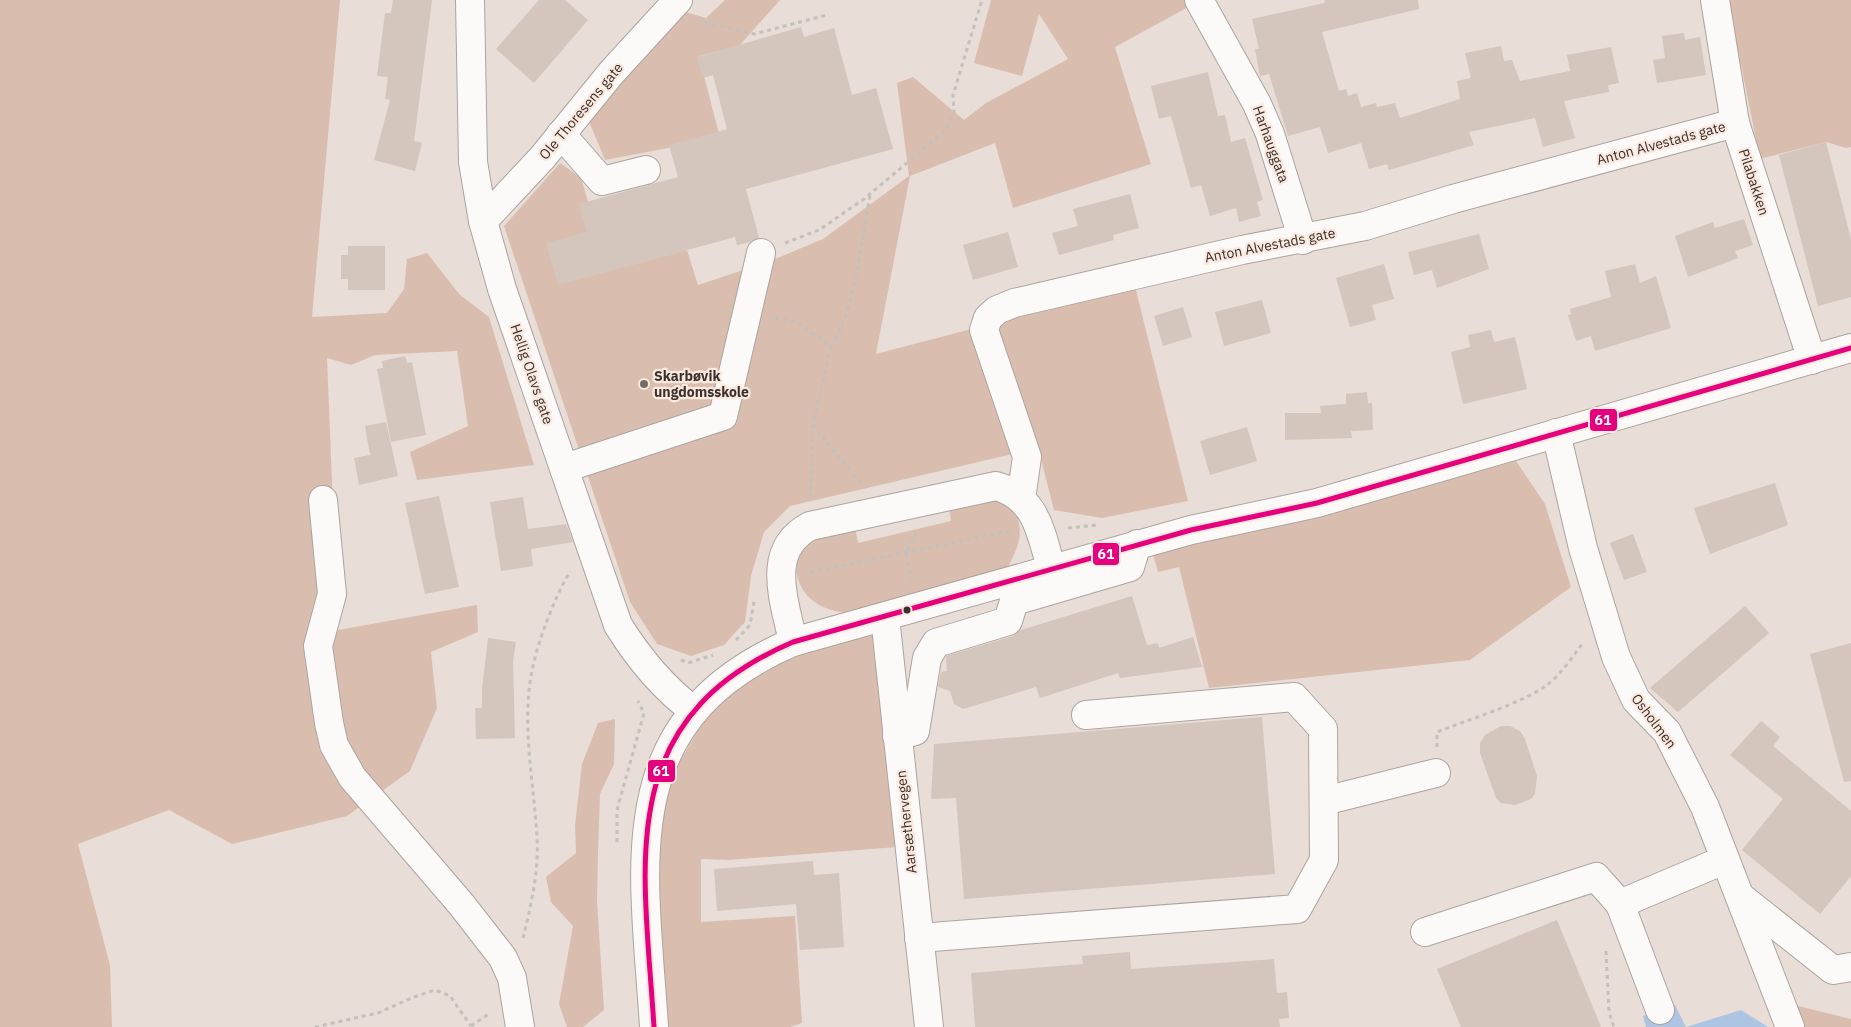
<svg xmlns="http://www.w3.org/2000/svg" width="1851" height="1027" font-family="'IBM Plex Sans',sans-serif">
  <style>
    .green { fill: #d9beb0 }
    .water { fill: #aec4e3 }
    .building { fill: #d4c5bd }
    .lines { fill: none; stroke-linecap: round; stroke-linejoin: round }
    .minor-casing { stroke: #aca49f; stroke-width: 30 }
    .major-casing { stroke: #aca49f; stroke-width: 30 }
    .path { stroke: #c4c0bd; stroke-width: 3; stroke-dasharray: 4 4; stroke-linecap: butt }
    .minor { stroke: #fcfaf9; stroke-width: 28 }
    .major { stroke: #fcfaf9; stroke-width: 28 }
    .bus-1-casing { stroke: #fbe8de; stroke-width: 9 }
    .bus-1 { stroke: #e5007d; stroke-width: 5 }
    .poi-dot { fill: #756d68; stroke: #fbe8de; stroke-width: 2 }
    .bus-dot { fill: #37302c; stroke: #fbe8de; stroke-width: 2 }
    .labels { text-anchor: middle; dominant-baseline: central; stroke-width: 4.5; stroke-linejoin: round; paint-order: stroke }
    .street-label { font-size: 14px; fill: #37302c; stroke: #fbe8de }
    .poi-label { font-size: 14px; font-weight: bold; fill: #37302c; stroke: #fbe8de; text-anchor: start }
    .line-badge { stroke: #fbe8de; stroke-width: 2 }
    .badge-label { font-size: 14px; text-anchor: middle; font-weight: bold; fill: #fff }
  </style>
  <rect width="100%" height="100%" fill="#e8ddd7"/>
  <g class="green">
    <polygon points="0,0 340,0 312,317 387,313 404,289 407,259 427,253 460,295 489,317 534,465 417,480 410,452 468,426 457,351 375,355 351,365 327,358 338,630 477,605 478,632 431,652 437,708 410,771 347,816 232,844 169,810 78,844 110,965 112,1027 0,1027"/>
    <polygon points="725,0 780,0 739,46 699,56 719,134 668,148 605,160 588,119 682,11 706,18"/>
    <polygon points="991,0 1188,0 1190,6 1115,47 1151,164 1013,208 995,143 910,176 876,354 1135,286 1188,501 1102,518 1054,510 1038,448 790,506 764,532 751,576 745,622 724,645 691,656 657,644 630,602 504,226 560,163 581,178 597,231 559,284 687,250 698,285 768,262 823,239 909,176 897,83 913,77 964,120 986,103 1068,59 1039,14 1022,76 974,63"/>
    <polygon points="1728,0 1851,0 1851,147 1846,148 1826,142 1760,159"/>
    <polygon points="1516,461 1545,504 1571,587 1470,660 1209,688 1179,567 1158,572 1153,554 1300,519"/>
    <path d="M 979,499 L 999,501 L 1014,507 C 1025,534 1019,545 1007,569 L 853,614 C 840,612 828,611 816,603 C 793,589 787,549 813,535 C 824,529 843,529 855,527 L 858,543 L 951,521 L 949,506 Z"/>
    <polygon points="874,634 897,847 728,860 701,859 701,922 795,916 802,1023 790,1027 666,1027 654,856 659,812 677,766 704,720 741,686 792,654"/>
    <polygon points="615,719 614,764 600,794 598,853 597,901 604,1010 583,1027 567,1027 559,1004 573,926 551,902 546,877 576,853 575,825 582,764 598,723"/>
    <polygon points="1794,1005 1851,1019 1851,1027 1802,1027"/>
  </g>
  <polygon class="water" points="1675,1005 1686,1027 1741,1010 1768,1027 1646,1027 1643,1016"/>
  <g class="building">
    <polygon points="393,0 432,0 414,141 422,143 415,171 374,160 390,100 385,99 388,77 377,76 385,13 391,13"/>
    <polygon points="539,0 565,0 588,20 534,83 496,49"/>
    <polygon points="1324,0 1418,0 1419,9 1322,32 1339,91 1346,89 1348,96 1357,93 1361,107 1376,103 1377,107 1395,103 1400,118 1460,99 1457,81 1471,78 1465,53 1501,46 1504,61 1512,60 1520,81 1570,71 1567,55 1611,47 1619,83 1608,85 1609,92 1564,101 1575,138 1543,147 1535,118 1469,132 1474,145 1389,170 1387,164 1369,169 1361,143 1328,153 1320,127 1288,136 1269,74 1260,76 1255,49 1259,49 1252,19 1325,3"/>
    <polygon points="801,27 804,37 834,28 852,95 876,88 893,149 746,189 759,238 751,242 737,245 735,237 558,285 546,243 587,232 579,204 678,177 669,145 727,129 713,75 703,78 697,57"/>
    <polygon points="1684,33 1685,40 1700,37 1706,75 1657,83 1653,60 1665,58 1662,36"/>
    <polygon points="1208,72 1218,116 1225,115 1231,142 1245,138 1263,200 1257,202 1261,216 1239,222 1236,208 1210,216 1201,185 1191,188 1171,116 1159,119 1151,86"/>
    <polygon points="1826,142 1851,239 1851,297 1818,306 1779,155"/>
    <polygon points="1130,194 1139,228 1113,235 1114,240 1059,255 1052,233 1078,226 1073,209"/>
    <polygon points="1744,219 1753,245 1735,251 1738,258 1688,277 1675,236 1713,222 1715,228"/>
    <polygon points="1008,232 1018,267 973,280 963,245"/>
    <polygon points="1479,234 1489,269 1437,288 1432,270 1414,275 1408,252"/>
    <polygon points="348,246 385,246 385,290 348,290 348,279 341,279 341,255 348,255"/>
    <polygon points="1384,264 1394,299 1372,305 1376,320 1350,327 1336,278"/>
    <polygon points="1635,264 1640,283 1656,276 1671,328 1595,351 1591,336 1576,341 1568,315 1571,314 1570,309 1611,297 1605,271"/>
    <polygon points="1262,300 1271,333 1224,346 1215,312"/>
    <polygon points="1183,307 1192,337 1163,346 1154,316"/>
    <polygon points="1491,330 1494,342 1515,337 1527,389 1463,404 1451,352 1470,347 1468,335"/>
    <polygon points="405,356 407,363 412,362 426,435 391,442 377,369 383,368 382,361"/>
    <polygon points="1367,392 1368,403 1372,403 1373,430 1351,431 1352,438 1285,440 1285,413 1321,413 1320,406 1346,404 1346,394"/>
    <polygon points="386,422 398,476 359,485 354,458 370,455 365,426"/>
    <polygon points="1247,427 1257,461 1210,475 1200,441"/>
    <polygon points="1775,483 1788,525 1710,554 1694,508"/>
    <polygon points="439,496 459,587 425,594 405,503"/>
    <polygon points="523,497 528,529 566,524 573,542 531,549 533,566 501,571 490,502"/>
    <polygon points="1633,534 1647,572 1624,580 1610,543"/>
    <polygon points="1132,596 1147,645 1158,643 1159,648 1193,637 1202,667 1120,678 1118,673 1040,698 1036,687 963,709 954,704 950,691 938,687 941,672 947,671 946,656 1013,636 1021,630"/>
    <polygon points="1745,606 1769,633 1753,647 1678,712 1650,688"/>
    <polygon points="488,638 516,642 513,661 515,738 476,739 475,708 482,708 482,689"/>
    <polygon points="1851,643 1851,781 1844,782 1810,654"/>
    <polygon points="1262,717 1275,874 964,899 956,798 931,799 934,744"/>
    <polygon points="1761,721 1780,737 1773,746 1851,811 1851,876 1820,914 1742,850 1783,799 1730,755"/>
    <polygon points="1501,726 1510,726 1520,731 1525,739 1537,776 1535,794 1531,799 1515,805 1501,803 1496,798 1480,753 1480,743 1485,735"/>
    <polygon points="813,861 814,875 839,873 844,947 800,950 796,904 717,911 714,869"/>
    <polygon points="1557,920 1601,1027 1461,1027 1437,969"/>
    <polygon points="1130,952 1131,969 1274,959 1277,993 1287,992 1289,1018 1279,1019 1280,1027 975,1027 971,973 1083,964 1082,956"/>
  </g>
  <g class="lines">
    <g class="minor-casing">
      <g id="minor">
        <path d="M 470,0 L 473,162 L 483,221 L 502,289 L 618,625 C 639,659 662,687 694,711"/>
        <polyline points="1199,0 1257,104 1270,134 1303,240"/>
        <polyline points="1715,0 1735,123 1812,360"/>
        <polyline points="561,134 602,181 646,170"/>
        <polyline points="483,221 542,158 612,72 678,0"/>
        <polyline points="1556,433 1583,548 1616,657 1636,700 1667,732 1705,807 1790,1027"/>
        <polyline points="565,468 723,416 761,253"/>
        <polyline points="1021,499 1027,457 984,330 988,318 997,310 1014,303 1242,250 1365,226 1453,199 1735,123"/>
        <polyline points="323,500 332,594 318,646 329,723 334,745 352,777 461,904 503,958 512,978 520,1027"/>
        <polyline points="885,617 929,1027"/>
        <path d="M 793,642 C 785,602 764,550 810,526 L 996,486 C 1036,497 1041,532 1051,568"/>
        <polyline points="897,736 915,731 927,658 936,643 1008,621 1014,601 1130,567 1137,544"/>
        <polyline points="1324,801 1436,773"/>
        <polyline points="1742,898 1833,970 1851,967"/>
        <polyline points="1620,904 1660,1010"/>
        <polyline points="1425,932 1596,877 1620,904 1724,860"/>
        <polyline points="919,938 1297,909 1324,860 1323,729 1294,697 1086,715"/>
      </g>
    </g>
    <g class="major-casing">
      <path id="major" d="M 654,1027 C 644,865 611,720 793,642 L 1191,530 L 1317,503 L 1851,348"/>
    </g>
    <g class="path">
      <polyline points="697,21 754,34 827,15"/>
      <polyline points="785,243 819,230 864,199 944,132 954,112 953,95 982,0"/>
      <polyline points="775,318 797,322 831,346 813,425 863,486"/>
      <path d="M 831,346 C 855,311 862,238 870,195"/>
      <polyline points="810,499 813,425"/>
      <polyline points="1068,528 1097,525"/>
      <polyline points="810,572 1010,531"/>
      <polyline points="912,581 906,553 916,533"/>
      <polyline points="736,640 750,625 754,602"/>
      <polyline points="681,660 688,663 713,655"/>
      <path d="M 1437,747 L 1437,732 C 1467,720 1523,703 1547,685 C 1561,674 1572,658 1582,644"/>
      <polyline points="617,842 617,810 644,713 638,701"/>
      <path d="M 523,938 C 531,906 539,871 537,837 C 534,786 523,733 530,682 C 535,647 553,601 570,571"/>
      <polyline points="1606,951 1609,1012 1614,1027"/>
      <polyline points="471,1026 490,1013"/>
      <polyline points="315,1027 378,1013 414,997 435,990 450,996 471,1026"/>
    </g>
    <use href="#minor" class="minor"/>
    <use href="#major" class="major"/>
    <g class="bus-1-casing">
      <path id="bus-1" d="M 654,1027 C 644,865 611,720 793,642 L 1191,530 L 1317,503 L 1851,348"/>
    </g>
    <use href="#bus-1" class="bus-1"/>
  </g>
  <circle class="poi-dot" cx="644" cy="384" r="5"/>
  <circle class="bus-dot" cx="907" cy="610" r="4.5"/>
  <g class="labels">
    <g class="street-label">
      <text transform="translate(581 111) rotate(-50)">Ole Thoresens gate</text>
      <text transform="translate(1661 143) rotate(-15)">Anton Alvestads gate</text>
      <text transform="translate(1271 144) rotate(70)">Harhauggata</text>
      <text transform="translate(1754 182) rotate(72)">Pilabakken</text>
      <text transform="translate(1270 245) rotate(-11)">Anton Alvestads gate</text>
      <text transform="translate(532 374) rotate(71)">Hellig Olavs gate</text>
      <text transform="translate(1654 721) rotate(53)">Osholmen</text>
      <text transform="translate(906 822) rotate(-96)">Aarsæthervegen</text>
    </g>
    <g class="poi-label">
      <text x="654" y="376">Skarbøvik<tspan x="654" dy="16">ungdomsskole</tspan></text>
    </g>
  </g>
  <g class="line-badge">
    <rect x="1589" y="408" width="29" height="24" rx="5" fill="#e5007d"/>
    <rect x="1092" y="542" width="28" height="24" rx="5" fill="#e5007d"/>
    <rect x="647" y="759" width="29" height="24" rx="5" fill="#e5007d"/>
  </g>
  <g class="badge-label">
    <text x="1603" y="425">61</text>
    <text x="1106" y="559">61</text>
    <text x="661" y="776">61</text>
  </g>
</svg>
